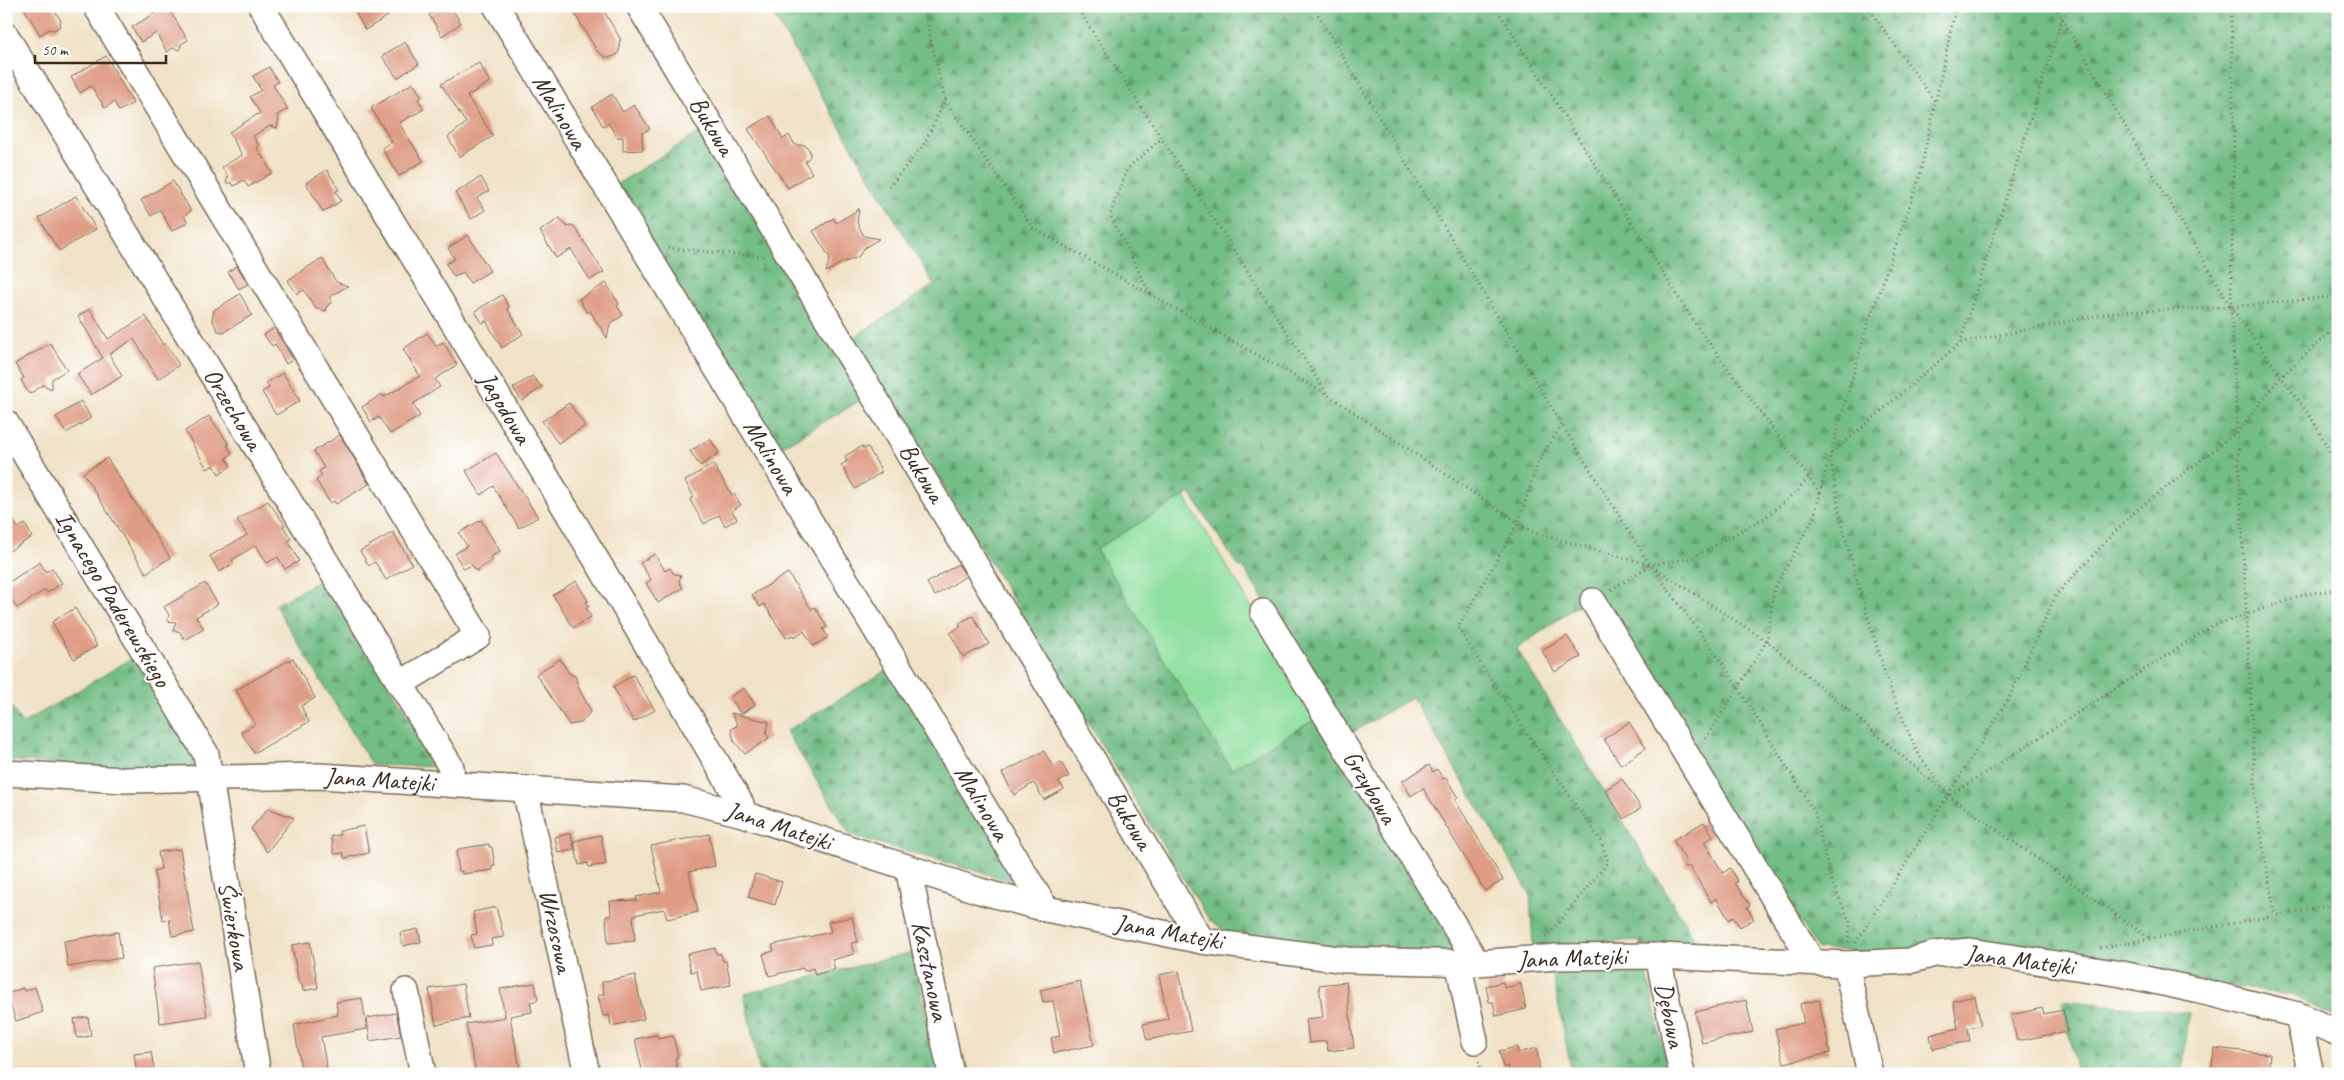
<svg xmlns="http://www.w3.org/2000/svg" width="2344" height="1080" font-family="Caveat,sans-serif">
  <style>
    .green { fill: #8fe09f; stroke: #65855e }
    .forest { fill: url(#forest-firs); stroke: #577452 }
    .building { fill: #df9c85 }
    .lines { fill: none; stroke-linecap: round; stroke-linejoin: round }
    .minor-casing { stroke: #7a6a59; stroke-width: 28 }
    .path { stroke: #7a6a59; stroke-width: 3; stroke-dasharray: 1 4; stroke-linecap: butt }
    .minor { stroke: #fff; stroke-width: 25 }
    .labels { text-anchor: middle; dominant-baseline: central; stroke-width: 4; stroke-linejoin: round; paint-order: stroke }
    .street-label { font-size: 25px; fill: #3b2a1e; stroke: #fff }
  </style>
  <defs>
    <pattern id="forest-firs" width="22" height="20" patternUnits="userSpaceOnUse" patternTransform="scale(1.25)"><rect width="22" height="20" fill="#73be86"/><path d="M5 1l3.5 6h-7zM16 11l3.5 6h-7z" fill="#609b6d"/></pattern>
  </defs>
  <rect width="100%" height="100%" fill="#fff"/>
  <filter id="ink" filterUnits="userSpaceOnUse"><feTurbulence type="fractalNoise" baseFrequency=".02" numOctaves="2"/><feDisplacementMap in="SourceGraphic" scale="10" xChannelSelector="R" yChannelSelector="G"/><feConvolveMatrix kernelMatrix="1 2 1 2 8 2 1 2 1" color-interpolation-filters="sRGB"/></filter>
  <filter id="wash" filterUnits="userSpaceOnUse"><feTurbulence type="fractalNoise" baseFrequency=".0096" numOctaves="4" result="noise"/><feDisplacementMap in="SourceGraphic" scale="20" xChannelSelector="R" yChannelSelector="G"/><feGaussianBlur stdDeviation="1.12" result="paint"/><feColorMatrix in="noise" values="0 0 0 0 0 0 0 0 0 0 0 0 0 0 0 0 0 1.4 0 .05"/><feComposite in="paint" operator="in"/></filter>
  <g filter="url(#wash)">
    <rect width="100%" height="100%" fill="#f0e2c6"/>
    <polygon class="green" points="1184,496 1319,717 1231,769 1096,549"/>
    <g class="forest">
      <polygon points="768,6 2338,6 2338,1019 2296,996 2207,983 2108,959 1979,941 1907,954 1818,949 1584,601 1517,649 1702,951 1640,946 1640,940 1533,947 1530,894 1412,697 1347,736 1243,567 1239,568 1190,493 1096,549 1231,769 1319,717 1461,952 1332,949 1227,932 1210,921 1183,878 853,338 934,285"/>
      <polygon points="706,128 868,396 778,449 617,184"/>
      <polygon points="325,577 440,767 372,765 275,605"/>
      <polygon points="134,657 193,758 196,767 128,769 6,760 6,698 22,724"/>
      <polygon points="889,669 1021,884 850,835 786,731"/>
      <polygon points="913,952 939,1074 760,1074 744,994"/>
      <polygon points="1645,963 1668,1074 1572,1074 1551,967"/>
      <polygon points="2062,1000 2189,1013 2183,1066 2185,1074 2077,1074"/>
    </g>
    <g id="blocks">
      <g class="building">
        <polygon points="23,6 52,6 61,21 59,27 54,30 49,29 40,35"/>
        <polygon points="167,6 188,40 181,44 180,50 173,48 167,52 156,33 141,42 132,27"/>
        <polygon points="352,6 382,6 388,16 365,30"/>
        <polygon points="443,6 450,6 461,23 442,36 429,15"/>
        <polygon points="570,6 601,6 621,40 619,41 620,47 618,54 612,57 605,57 597,51"/>
        <polygon points="405,42 419,64 397,78 382,56"/>
        <polygon points="106,56 133,103 119,111 114,102 105,108 91,86 80,93 71,77"/>
        <polygon points="479,63 490,82 467,96 493,136 459,157 448,137 466,123 441,84"/>
        <polygon points="269,67 278,82 273,85 288,109 277,115 279,118 277,128 270,126 253,136 259,146 257,148 272,173 248,187 244,180 234,186 232,183 226,183 228,177 222,167 242,155 229,132 260,113 250,97 261,90 253,76"/>
        <polygon points="413,83 422,97 418,99 424,109 399,123 423,161 399,176 382,148 392,142 371,108"/>
        <polygon points="612,94 623,112 634,105 650,129 642,133 643,150 623,151 623,137 617,137 608,123 603,126 592,107"/>
        <polygon points="770,116 783,139 789,135 795,145 805,145 810,151 810,156 805,162 812,173 788,188 748,129"/>
        <polygon points="327,170 339,190 336,191 341,201 323,212 306,183"/>
        <polygon points="481,177 489,191 477,198 485,210 471,219 455,193"/>
        <polygon points="173,181 191,211 184,216 188,222 172,231 160,210 151,216 141,200"/>
        <polygon points="76,196 96,229 59,251 39,218"/>
        <polygon points="859,209 857,223 864,236 879,239 864,248 858,257 842,263 826,272 830,258 813,231 834,218 836,223"/>
        <polygon points="560,218 567,227 573,225 604,272 590,280 571,249 556,258 540,231"/>
        <polygon points="468,235 490,271 470,283 463,272 454,277 446,264 455,259 448,248"/>
        <polygon points="322,258 336,282 348,286 329,297 332,302 327,306 326,311 316,309 304,290 297,294 288,280"/>
        <polygon points="237,266 248,284 239,289 228,272"/>
        <polygon points="606,283 619,304 617,306 623,315 610,324 607,338 590,311 587,313 579,299"/>
        <polygon points="240,294 252,315 224,332 218,331 212,319 214,310"/>
        <polygon points="502,295 509,307 507,308 523,334 502,348 486,321 482,323 475,311"/>
        <polygon points="90,309 108,339 146,316 163,345 165,343 179,365 158,379 134,339 109,354 122,376 91,395 77,374 103,358 78,316"/>
        <polygon points="274,328 293,359 286,364 275,344 272,346 264,335"/>
        <polygon points="427,333 436,346 443,342 457,365 435,379 440,387 413,404 420,416 390,434 379,417 371,422 362,407 382,394 384,397 420,376 403,349"/>
        <polygon points="50,343 67,370 52,379 52,389 43,385 29,394 21,380 24,378 15,364"/>
        <polygon points="283,373 300,401 276,415 262,392 269,388 266,383"/>
        <polygon points="532,376 542,387 522,401 513,388"/>
        <polygon points="81,401 91,418 66,433 56,417"/>
        <polygon points="569,403 585,426 558,443 542,421"/>
        <polygon points="209,416 229,444 227,445 232,454 226,458 231,466 219,474 214,465 207,469 185,431"/>
        <polygon points="340,435 369,484 336,504 334,501 330,503 316,480 322,476 319,471 324,468 314,451"/>
        <polygon points="710,439 719,453 700,466 690,451"/>
        <polygon points="862,446 863,449 868,447 882,472 855,489 841,465 847,461 845,456"/>
        <polygon points="496,453 538,517 519,528 493,486 481,495 466,471"/>
        <polygon points="107,458 170,558 146,573 83,473"/>
        <polygon points="713,464 732,495 734,494 741,505 732,511 737,519 725,526 719,515 704,524 690,500 694,497 685,481"/>
        <polygon points="268,501 285,525 283,526 291,539 288,541 299,561 285,569 278,557 267,563 256,545 232,560 234,563 219,572 210,556 247,535 237,520"/>
        <polygon points="6,508 18,528 25,524 32,537 6,553"/>
        <polygon points="481,520 500,551 491,557 493,560 476,571 472,565 464,569 455,554 467,546 459,533"/>
        <polygon points="393,532 412,564 386,580 375,562 369,566 360,551"/>
        <polygon points="655,554 665,571 670,568 674,574 681,575 679,582 683,588 658,603 646,583 651,580 640,563"/>
        <polygon points="40,562 46,572 52,568 62,583 47,593 45,590 17,608 11,599 6,602 6,584"/>
        <polygon points="958,564 966,576 935,596 927,583"/>
        <polygon points="788,573 811,609 815,607 827,627 823,629 828,637 813,646 804,631 794,637 792,635 786,638 764,604 760,607 752,595"/>
        <polygon points="576,581 588,601 586,602 589,606 586,608 591,617 573,628 553,595"/>
        <polygon points="205,583 218,604 196,617 204,629 185,640 179,631 173,631 176,622 167,621 169,615 164,607"/>
        <polygon points="75,608 97,646 74,659 52,622"/>
        <polygon points="973,616 989,644 963,657 950,633 961,626 959,623"/>
        <polygon points="1567,636 1581,657 1555,672 1542,651"/>
        <polygon points="293,658 315,698 301,706 309,722 254,753 241,732 255,724 236,690"/>
        <polygon points="560,659 569,673 576,677 578,687 591,711 581,723 569,725 536,674"/>
        <polygon points="633,675 655,710 634,722 613,687"/>
        <polygon points="744,688 755,705 741,714 730,697"/>
        <polygon points="731,713 769,722 766,734 769,738 745,754 734,741 731,729 738,725"/>
        <polygon points="1629,722 1646,748 1621,765 1604,739"/>
        <polygon points="1044,751 1053,767 1061,762 1069,776 1059,782 1064,789 1044,800 1034,783 1014,795 1002,773"/>
        <polygon points="1429,765 1433,772 1437,769 1443,779 1446,778 1458,798 1455,800 1503,880 1485,891 1423,788 1411,796 1402,781"/>
        <polygon points="1622,779 1641,808 1624,819 1605,790"/>
        <polygon points="268,808 294,818 267,852 251,829"/>
        <polygon points="1704,822 1713,836 1704,842 1723,873 1730,868 1738,881 1735,883 1750,905 1747,907 1754,919 1740,927 1733,917 1729,920 1716,898 1711,902 1690,867 1684,866 1686,861 1673,840"/>
        <polygon points="364,826 369,853 344,858 343,853 334,854 331,836 340,835 339,831"/>
        <polygon points="571,833 574,850 558,853 555,837"/>
        <polygon points="709,834 715,866 689,872 698,912 667,919 664,909 639,914 633,916 635,941 608,943 606,916 611,916 610,901 637,900 636,897 661,892 651,846"/>
        <polygon points="601,835 606,864 589,867 588,863 579,865 574,841"/>
        <polygon points="489,844 489,847 492,847 495,866 492,866 493,870 462,874 462,871 459,871 456,852 459,851 458,849"/>
        <polygon points="180,849 194,932 172,936 169,919 163,920 154,871 161,869 158,852"/>
        <polygon points="755,874 782,882 775,905 748,897"/>
        <polygon points="496,907 504,937 491,939 492,945 474,948 471,935 477,934 473,912"/>
        <polygon points="852,917 858,942 851,943 854,954 832,960 835,969 815,975 813,968 804,971 803,968 769,976 763,954 774,951 772,945 831,932 828,922"/>
        <polygon points="418,929 421,942 403,946 400,933"/>
        <polygon points="118,932 122,958 68,967 64,941"/>
        <polygon points="310,942 318,988 303,991 302,984 299,984 292,945"/>
        <polygon points="715,948 716,954 721,954 723,961 726,961 731,985 701,991 697,971 691,972 687,954"/>
        <polygon points="198,961 207,1016 160,1023 152,968"/>
        <polygon points="1179,971 1191,1031 1147,1040 1143,1024 1168,1019 1159,975"/>
        <polygon points="635,975 644,1019 611,1026 609,1015 603,1016 598,995 604,994 602,982"/>
        <polygon points="1080,981 1094,1045 1054,1053 1051,1038 1060,1036 1053,1001 1043,1002 1040,990"/>
        <polygon points="1346,982 1354,1048 1328,1051 1326,1041 1309,1043 1306,1019 1323,1017 1319,985"/>
        <polygon points="1503,982 1504,988 1521,984 1526,1009 1496,1016 1493,1002 1489,1002 1486,986"/>
        <polygon points="535,983 538,1000 530,1002 532,1012 510,1016 521,1074 476,1074 466,1024 505,1017 500,989"/>
        <polygon points="463,984 469,1018 436,1025 429,989"/>
        <polygon points="35,987 43,1012 16,1021 7,994 23,988 24,991"/>
        <polygon points="1975,996 1981,1025 1968,1028 1970,1041 1933,1049 1930,1035 1958,1028 1953,1001"/>
        <polygon points="362,998 367,1029 321,1037 327,1070 302,1074 294,1025 338,1015 336,1002"/>
        <polygon points="1746,1000 1753,1032 1702,1043 1695,1012"/>
        <polygon points="1819,1000 1830,1053 1784,1063 1775,1029 1804,1023 1800,1004"/>
        <polygon points="2042,1008 2044,1014 2063,1010 2068,1031 2017,1041 2011,1015"/>
        <polygon points="396,1013 401,1036 370,1041 367,1018"/>
        <polygon points="88,1017 91,1036 77,1038 74,1019"/>
        <polygon points="657,1035 658,1039 673,1036 678,1057 675,1058 678,1074 643,1074 635,1039"/>
        <polygon points="1517,1047 1518,1053 1537,1048 1540,1074 1510,1074 1508,1066 1503,1067 1499,1051"/>
        <polygon points="2214,1048 2270,1054 2268,1074 2211,1074"/>
        <polygon points="151,1052 155,1074 137,1074 134,1054"/>
      </g>
    </g>
  </g>
  <g filter="url(#ink)">
    <use href="#blocks" fill-opacity="0" stroke="#7a6a59" stroke-width="1"/>
    <g class="lines">
      <g class="minor-casing">
        <g id="minor">
          <polyline points="96,6 478,636 400,684"/>
          <path d="M 261,6 C 422,271 584,536 741,804 L 743,814"/>
          <polyline points="496,6 1046,909"/>
          <polyline points="639,6 1202,941"/>
          <polyline points="6,36 451,767 452,784"/>
          <polyline points="6,423 206,754 258,1074"/>
          <polyline points="1593,601 1812,961"/>
          <polyline points="1263,612 1477,963"/>
          <path id="s1" d="M 6,773 L 124,780 L 320,776 L 683,799 L 743,814 L 980,891 L 1046,909 L 1202,941 L 1346,960 L 1477,963 L 1557,957 L 1658,956 L 1846,964 L 1909,961 L 1935,954 L 1970,951 L 2122,974 L 2196,990 L 2298,1015 L 2338,1033"/>
          <polyline points="525,789 587,1074"/>
          <polyline points="908,868 951,1074"/>
          <polyline points="1658,956 1682,1074"/>
          <polyline points="1458,962 1475,1041"/>
          <polyline points="1846,964 1870,1074"/>
          <polyline points="406,991 423,1074"/>
          <polyline points="2298,1015 2311,1074"/>
        </g>
      </g>
      <g class="path">
        <polyline points="1076,6 1327,394"/>
        <polyline points="1313,6 1562,425 1650,565 1724,665 1814,811 1831,880 1850,922 1848,944"/>
        <polyline points="1495,6 1696,325 1820,493"/>
        <polyline points="1867,6 1936,103"/>
        <polyline points="2055,6 2231,307 2256,806 2275,916"/>
        <polyline points="2231,6 2234,149 2231,307 2313,421 2338,466"/>
        <polyline points="945,100 1033,228 1328,395 1532,532 1650,565 1767,641 1949,796 2149,938"/>
        <polyline points="889,187 924,144 945,100 923,6"/>
        <polyline points="668,248 766,257"/>
        <polyline points="1150,294 1110,215 1127,169 1162,138"/>
        <polyline points="2338,296 2231,307 2115,312 1960,343 1830,455 1840,516 1858,585 1890,689 1918,754 1949,796 2212,626 2307,594 2338,589"/>
        <polyline points="1960,343 2062,19 2071,6"/>
        <polyline points="1611,590 1650,565 1692,558 1766,517 1798,490 1808,478"/>
        <polyline points="1703,743 1767,641 1774,589 1814,517 1830,455 1868,324 1919,179 1956,6"/>
        <polyline points="1546,938 1608,862 1601,841 1492,682 1458,627 1518,523 1538,462 1562,425"/>
        <polyline points="1856,943 2010,696 2056,595 2132,514 2239,430 2280,378 2338,325"/>
        <polyline points="2100,948 2338,904"/>
        <polyline points="1479,1061 1482,1074"/>
      </g>
      <use href="#minor" class="minor"/>
    </g>
  </g>
  <g class="labels">
    <g class="street-label">
      <text transform="translate(560 112) rotate(59)">Malinowa</text>
      <text transform="translate(712 126) rotate(59)">Bukowa</text>
      <text transform="translate(505 408) rotate(59)">Jagodowa</text>
      <text transform="translate(233 409) rotate(59)">Orzechowa</text>
      <text transform="translate(771 457) rotate(59)">Malinowa</text>
      <text transform="translate(922 473) rotate(59)">Bukowa</text>
      <text transform="translate(113 599) rotate(59)">Ignacego Paderewskiego</text>
      <text stroke="none"><textPath href="#s1" startOffset="374">Jana Matejki</textPath></text>
      <text transform="translate(1370 787) rotate(59)">Grzybowa</text>
      <text transform="translate(982 803) rotate(59)">Malinowa</text>
      <text transform="translate(1130 820) rotate(59)">Bukowa</text>
      <text transform="translate(779 826) rotate(18)">Jana Matejki</text>
      <text transform="translate(234 926) rotate(80)">Świerkowa</text>
      <text transform="translate(556 931) rotate(78)">Wrzosowa</text>
      <text transform="translate(1169 932) rotate(10)">Jana Matejki</text>
      <text transform="translate(1572 958) rotate(-2)">Jana Matejki</text>
      <text transform="translate(2020 960) rotate(7)">Jana Matejki</text>
      <text transform="translate(930 971) rotate(78)">Kasztanowa</text>
      <text transform="translate(1670 1015) rotate(78)">Dębowa</text>
    </g>
  </g>
  <rect width="2344" height="1080" fill="none" stroke="#fff" stroke-width="25"/>
  <path d="M35 55v8h131v-8" fill="none" stroke="#3b2a1e" stroke-width="2.5"/>
  <text x="42" y="55" font-size="15" fill="#3b2a1e" stroke="#ffffff" stroke-width="4" paint-order="stroke">50 m</text>
</svg>
